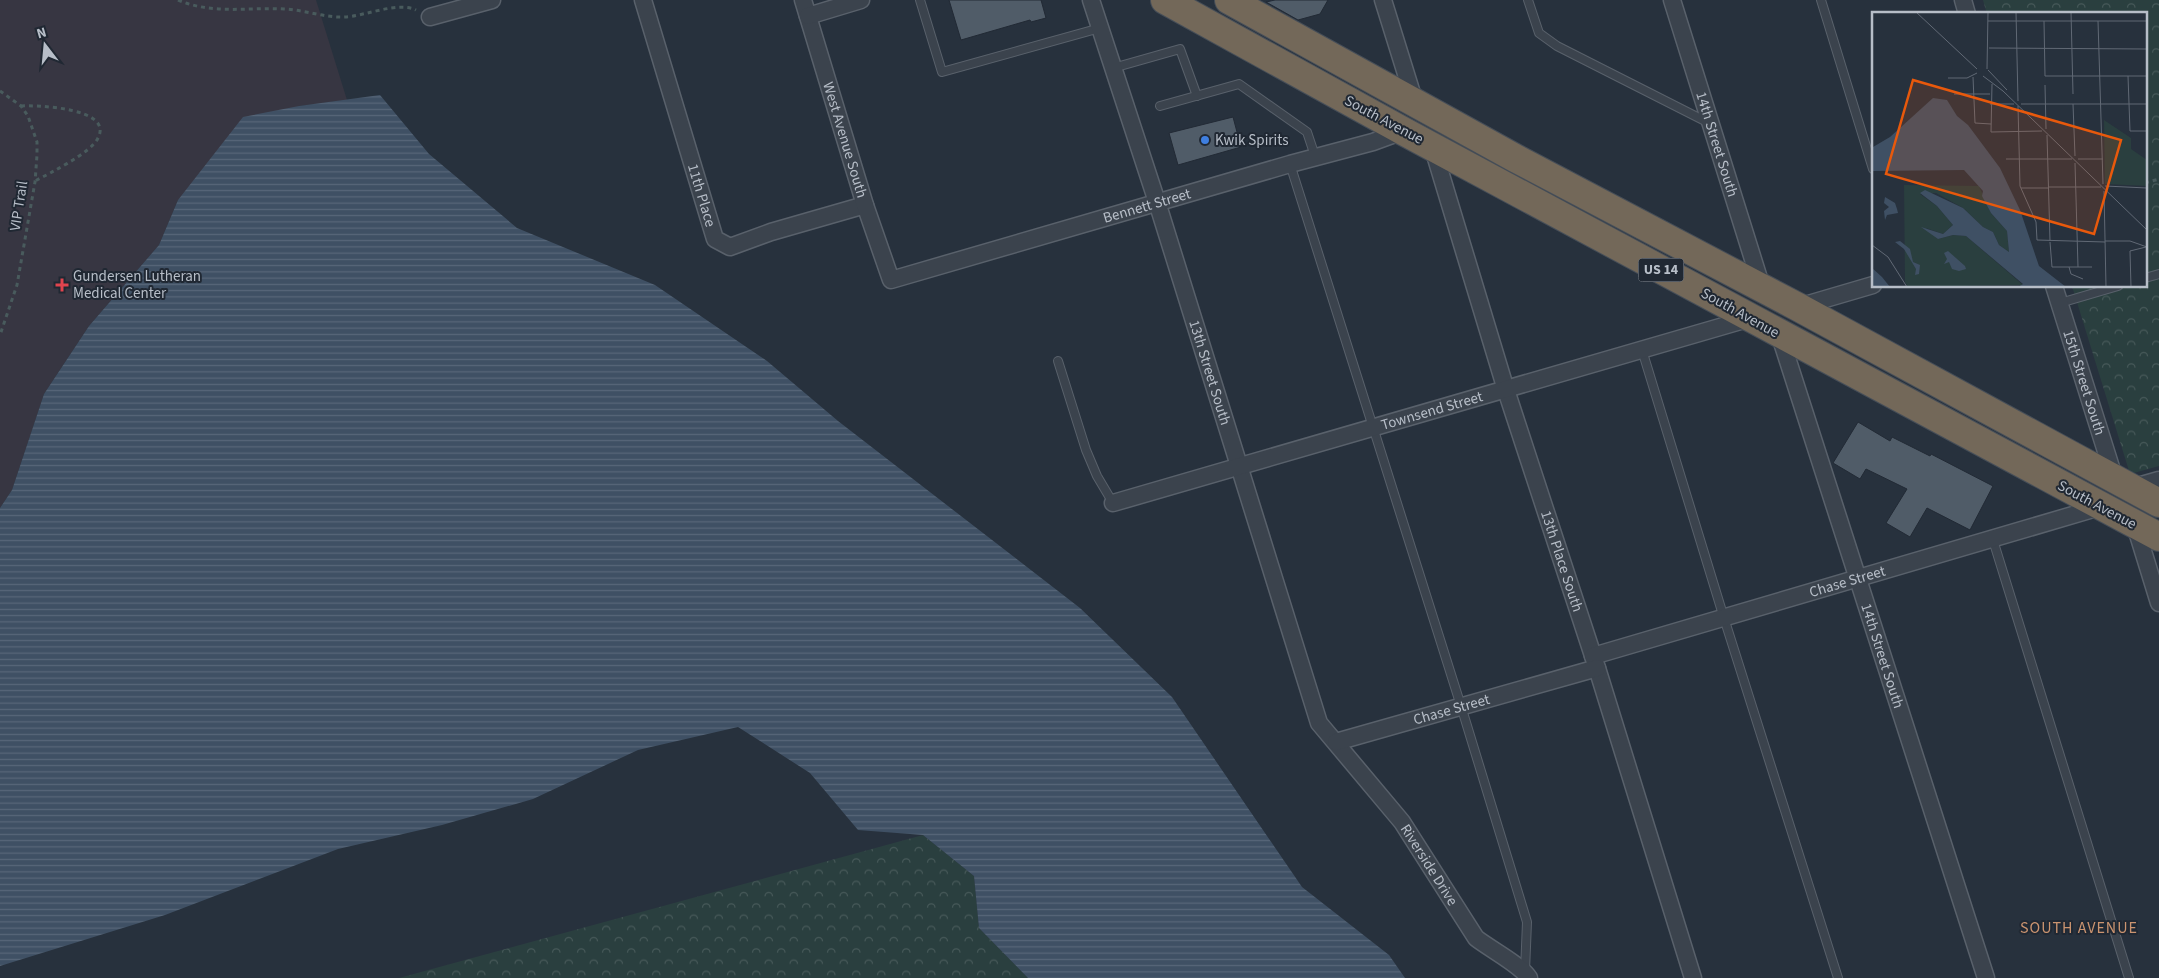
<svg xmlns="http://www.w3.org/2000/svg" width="2159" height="978" font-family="'Source Sans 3',sans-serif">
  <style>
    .medical { fill: #373642 }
    .park { fill: url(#park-crowns) }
    .water { fill: url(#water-rules) }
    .building { fill: #505c68; stroke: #222a35 }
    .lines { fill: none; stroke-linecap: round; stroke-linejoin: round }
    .lane-casing { stroke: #59616b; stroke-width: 10 }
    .street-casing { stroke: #59616b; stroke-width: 19 }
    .highway-casing { stroke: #464e58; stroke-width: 30 }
    .path { stroke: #495b5d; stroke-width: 3; stroke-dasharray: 4 4; stroke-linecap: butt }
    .lane { stroke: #3b434d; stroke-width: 8 }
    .street { stroke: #3b434d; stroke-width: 16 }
    .highway { stroke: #736859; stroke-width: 28 }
    .shop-dot { fill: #3f7fe0; stroke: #202833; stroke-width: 2 }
    .health-dot { fill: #e0444e; stroke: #202833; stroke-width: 2 }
    .labels { text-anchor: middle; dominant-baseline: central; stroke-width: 4; stroke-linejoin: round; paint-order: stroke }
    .shield { fill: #202833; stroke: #8a919b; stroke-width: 1 }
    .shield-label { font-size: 14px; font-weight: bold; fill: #b7bec8 }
    .street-label { font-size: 15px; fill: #b7bec8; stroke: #202833 }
    .poi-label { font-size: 15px; fill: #b7bec8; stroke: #202833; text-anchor: start }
    .neighbourhood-label { font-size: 16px; letter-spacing: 1px; fill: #cb9470; stroke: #202833 }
    .inset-road { fill: none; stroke: #616975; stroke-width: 1 }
    .view { fill: #e8590c; fill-opacity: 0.15; stroke: #e8590c; stroke-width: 2.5 }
    .inset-edge { fill: none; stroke: #b7bec8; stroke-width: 2.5 }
  </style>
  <defs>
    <pattern id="park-crowns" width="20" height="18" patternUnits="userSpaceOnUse" patternTransform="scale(1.25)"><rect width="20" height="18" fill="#2a3f3f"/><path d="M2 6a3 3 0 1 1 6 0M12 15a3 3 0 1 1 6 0" fill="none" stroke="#475959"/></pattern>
    <pattern id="water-rules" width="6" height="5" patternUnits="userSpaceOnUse" patternTransform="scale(1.25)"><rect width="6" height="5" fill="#3f5064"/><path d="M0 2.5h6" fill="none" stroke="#586779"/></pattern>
  </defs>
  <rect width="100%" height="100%" fill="#27313d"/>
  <polygon class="medical" points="0,0 316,0 347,100 299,106 178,200 159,245 89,326 44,394 12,490 0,508"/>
  <g class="park">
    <polygon points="1983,0 2159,0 2159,466 2130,474 2072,286 2145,286 2145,14 1987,14"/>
    <polygon points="923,835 974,876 979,928 1028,978 399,978"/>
  </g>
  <polygon class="water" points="380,95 429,154 517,228 655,285 767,361 838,421 1080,608 1172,697 1302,887 1389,955 1405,978 1028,978 979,928 974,876 923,835 858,830 810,773 738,727 638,750 533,799 442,825 338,849 165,915 0,966 0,508 12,490 44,394 89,326 159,245 178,200 243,117 299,106"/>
  <g class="building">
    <polygon points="949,0 1041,0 1046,18 1031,22 1030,20 961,40"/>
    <polygon points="1275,0 1328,0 1320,14 1298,20 1266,2"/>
    <polygon points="1233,117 1241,147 1178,165 1169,133"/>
    <polygon points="1858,422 1890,441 1892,437 1930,456 1931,454 1993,486 1970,530 1927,508 1910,537 1886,523 1907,489 1866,469 1860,479 1833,463"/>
  </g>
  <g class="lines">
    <g class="lane-casing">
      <g id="lane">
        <polyline points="920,0 942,72 1100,28"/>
        <polyline points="1528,0 1539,33 1557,46 1709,123"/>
        <polyline points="1821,0 1873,169"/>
        <polyline points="1113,68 1180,49 1197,96"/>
        <polyline points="1160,106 1239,84 1307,132 1315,156"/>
        <polyline points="1290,164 1461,706 1527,922 1525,971"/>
        <polyline points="2145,278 2159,274"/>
        <polyline points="2060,303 2118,286"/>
        <polyline points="1642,350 1724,618 1838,978"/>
        <polyline points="1058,361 1086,450 1097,476 1113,503"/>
        <polyline points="1993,540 2129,978"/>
      </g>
    </g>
    <g class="street-casing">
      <g id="street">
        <path id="s1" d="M 643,0 L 715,239 L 730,247 L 771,232 L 865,205"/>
        <path id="s2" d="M 803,0 L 865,205 L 891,280 L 1290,164 L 1373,142 L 1403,131"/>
        <path id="s3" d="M 1091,0 L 1157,202 L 1319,723 L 1402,822 L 1476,938 C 1490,949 1521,965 1529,978"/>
        <polyline points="1383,0 1415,103"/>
        <path id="s4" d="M 1672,0 L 1762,288"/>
        <polyline points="1963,0 1967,14"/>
        <polyline points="808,16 861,0"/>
        <polyline points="430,17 492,0"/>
        <path id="s5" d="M 1432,145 L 1506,390 L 1597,668 L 1693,978"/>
        <path id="s6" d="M 2054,286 L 2115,480"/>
        <polyline points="1798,307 1873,285"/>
        <path id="s7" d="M 1779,333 L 1986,978"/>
        <polyline points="2131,488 2159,480"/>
        <path id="s8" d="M 1113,503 L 1751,318"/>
        <polyline points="2135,525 2159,603"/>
        <path id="s9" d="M 1593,656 L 2100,507"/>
        <path id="s10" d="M 1336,742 L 1597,668"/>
      </g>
    </g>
    <g class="highway-casing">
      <g id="highway">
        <polyline points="1165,0 1403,131 2159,537"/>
        <polyline points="1229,0 1515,158 1798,307 2159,503"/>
      </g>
    </g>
    <g class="path">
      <path d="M 178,0 C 213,15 248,7 284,9 C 305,10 325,18 345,17 C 365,16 399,1 416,10"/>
      <polyline points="0,91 21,106 28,116 37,142 37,155 35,182 17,285 0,335"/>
      <path d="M 21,106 C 37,105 114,108 98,138 C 91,153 50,173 35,181"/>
      <polyline points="2145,183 2159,179"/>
    </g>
    <use href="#lane" class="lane"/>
    <use href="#street" class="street"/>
    <use href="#highway" class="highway"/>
  </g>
  <circle class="shop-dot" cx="1205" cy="140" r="5"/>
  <path class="health-dot" d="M59.5 277.5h5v5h5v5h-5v5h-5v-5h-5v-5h5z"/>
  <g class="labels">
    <rect class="shield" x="1638.5" y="258.5" width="45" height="23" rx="4"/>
    <g class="shield-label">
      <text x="1661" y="270">US 14</text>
    </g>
    <g class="street-label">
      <text transform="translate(1384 120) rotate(28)">South Avenue</text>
      <text stroke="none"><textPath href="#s2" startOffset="146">West Avenue South</textPath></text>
      <text stroke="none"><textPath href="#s4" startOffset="151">14th Street South</textPath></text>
      <text stroke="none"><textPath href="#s1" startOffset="204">11th Place</textPath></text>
      <text stroke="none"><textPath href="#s2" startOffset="560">Bennett Street</textPath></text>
      <text transform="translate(19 206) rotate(-81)">VIP Trail</text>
      <text transform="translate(1740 313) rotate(29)">South Avenue</text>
      <text stroke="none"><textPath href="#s3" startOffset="391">13th Street South</textPath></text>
      <text stroke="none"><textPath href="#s6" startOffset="101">15th Street South</textPath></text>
      <text stroke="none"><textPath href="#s8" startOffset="332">Townsend Street</textPath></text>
      <text transform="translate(2097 505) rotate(28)">South Avenue</text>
      <text stroke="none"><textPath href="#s5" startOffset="436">13th Place South</textPath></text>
      <text stroke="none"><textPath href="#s9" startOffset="265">Chase Street</textPath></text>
      <text stroke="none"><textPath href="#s7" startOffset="339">14th Street South</textPath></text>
      <text stroke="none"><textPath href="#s10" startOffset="120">Chase Street</textPath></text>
      <text stroke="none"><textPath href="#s3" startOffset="938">Riverside Drive</textPath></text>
    </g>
    <g class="poi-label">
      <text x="1215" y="140">Kwik Spirits</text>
      <text x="73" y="276">Gundersen Lutheran<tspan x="73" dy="17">Medical Center</tspan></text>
    </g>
    <g class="neighbourhood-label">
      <text x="2079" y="928">SOUTH AVENUE</text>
    </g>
  </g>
  <g transform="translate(1872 12)">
    <rect width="275" height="275" fill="#27313d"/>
    <path d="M 232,108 L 259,126 L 259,137 L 275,148 L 275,174 L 233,172 ZM 32,173 L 107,174 L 119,201 L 135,219 L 137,240 L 127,233 L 121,220 L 111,215 L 91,196 L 64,181 L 48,182 L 65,194 L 81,213 L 71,222 L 54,216 L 66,227 L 81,223 L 94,224 L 151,273 L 36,275 L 33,270 Z" fill="#2a3f3f"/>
    <path d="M 61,86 L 75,88 L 85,104 L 96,113 L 128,156 L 148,198 L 167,254 L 194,275 L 146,275 L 151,272 L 94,224 L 81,223 L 66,227 L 49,215 L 71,222 L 81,213 L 65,194 L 48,181 L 53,178 L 91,196 L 111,215 L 121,220 L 127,233 L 137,240 L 135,219 L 119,201 L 110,184 L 111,179 L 92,158 L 0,159 L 1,135 L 18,125 ZM 13,185 L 23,191 L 25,197 L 26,201 L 15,203 L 13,208 L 12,199 L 17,195 L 12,191 ZM 28,229 L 38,237 L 41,250 L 48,253 L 47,262 L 43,263 L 44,257 L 32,237 L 23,230 ZM 76,239 L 93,254 L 94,257 L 87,259 L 80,257 L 77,250 L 72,252 L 75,247 L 72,241 ZM 0,256 L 10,265 L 18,275 L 0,275 Z" fill="#3f5064"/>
    <path class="inset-road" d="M 44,0 L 105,57M 144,0 L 146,89M 199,0 L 201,82M 116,9 L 275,9M 172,9 L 173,64 L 275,64M 226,9 L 231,172M 117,36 L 275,37M 115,57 L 116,0M 116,58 L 135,78M 111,64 L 131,79 L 275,218M 256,64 L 258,119 L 275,119M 101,65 L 103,111 L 119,112M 76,66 L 95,66 L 105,61M 120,72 L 119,120 L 170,119M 173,73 L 174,117M 82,82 L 118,82M 118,92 L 142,92M 149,92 L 275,92M 201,92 L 203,144M 146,94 L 148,174 L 164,210 L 165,228 L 233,230M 175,123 L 178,229M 134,147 L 200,147M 206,147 L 231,147M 203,151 L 206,255M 233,174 L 275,176M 176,175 L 229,175M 149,176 L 176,176M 232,179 L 234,275M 233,229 L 258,229 L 275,235M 178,230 L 180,255 L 220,255M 0,233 L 16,245 L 35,275M 197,255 L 199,262 L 211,267M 259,275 L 258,239 L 274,235"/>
    <path class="view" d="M 41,68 L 249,128 L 222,222 L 14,162 Z"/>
    <rect width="275" height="275" class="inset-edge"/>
  </g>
  <g transform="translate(45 45) rotate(344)" stroke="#202833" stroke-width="4" paint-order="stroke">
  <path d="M0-4L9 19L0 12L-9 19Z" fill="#b7bec8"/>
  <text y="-8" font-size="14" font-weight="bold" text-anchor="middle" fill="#b7bec8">N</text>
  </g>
</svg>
